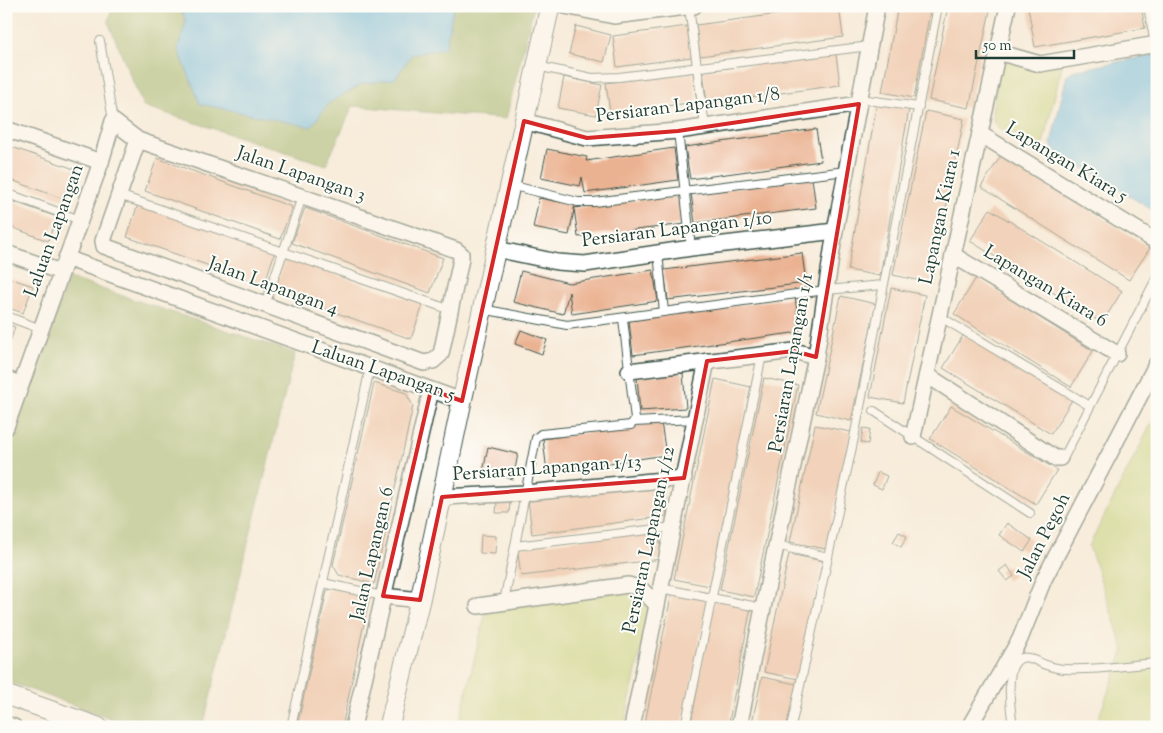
<svg xmlns="http://www.w3.org/2000/svg" width="1163" height="733" font-family="'Sorts Mill Goudy',serif">
  <style>
    .green { fill: #bfd073; stroke: #6f8654 }
    .forest { fill: #97b265; stroke: #5b784c }
    .water { fill: #6abce5; stroke: #447c8c }
    .building { fill: #ebb292 }
    .lines { fill: none; stroke-linecap: round; stroke-linejoin: round }
    .service-casing { stroke: #40574d; stroke-width: 10 }
    .minor-casing { stroke: #40574d; stroke-width: 18 }
    .tertiary-casing { stroke: #40574d; stroke-width: 21 }
    .service { stroke: #fff; stroke-width: 8 }
    .minor { stroke: #fff; stroke-width: 15 }
    .tertiary { stroke: #fff; stroke-width: 19 }
    .marked { fill: none; stroke: #d62828; stroke-width: 4; stroke-linejoin: round }
    .labels { text-anchor: middle; dominant-baseline: central; stroke-width: 4; stroke-linejoin: round; paint-order: stroke }
    .street-label { font-size: 19px; fill: #1f3d34; stroke: #fdfcf7 }
  </style>
  <rect width="100%" height="100%" fill="#fdfcf7"/>
  <filter id="ink" filterUnits="userSpaceOnUse"><feTurbulence type="fractalNoise" baseFrequency=".02" numOctaves="2"/><feDisplacementMap in="SourceGraphic" scale="10" xChannelSelector="R" yChannelSelector="G"/><feConvolveMatrix kernelMatrix="1 2 1 2 8 2 1 2 1" color-interpolation-filters="sRGB"/></filter>
  <filter id="wash" filterUnits="userSpaceOnUse"><feTurbulence type="fractalNoise" baseFrequency=".0096" numOctaves="4" result="noise"/><feDisplacementMap in="SourceGraphic" scale="20" xChannelSelector="R" yChannelSelector="G"/><feGaussianBlur stdDeviation="1.12" result="paint"/><feColorMatrix in="noise" values="0 0 0 0 0 0 0 0 0 0 0 0 0 0 0 0 0 1.4 0 .05"/><feComposite in="paint" operator="in"/></filter>
  <g filter="url(#wash)">
    <rect width="100%" height="100%" fill="#f8ecdb"/>
    <g class="green">
      <polygon points="1001,60 1062,66 1042,148 1020,136 1003,132 994,123 992,112"/>
      <polygon points="1157,412 1157,727 1095,727 1124,650 1089,546"/>
      <polygon points="624,591 643,598 649,611 624,727 458,727 486,611"/>
    </g>
    <g class="forest">
      <polygon points="113,6 180,6 186,22 178,48 200,104 311,126 329,103 362,84 395,79 411,55 445,47 454,6 534,6 506,119 353,106 326,165 143,106 108,22"/>
      <polygon points="69,278 295,353 203,727 135,727 6,681 6,456"/>
    </g>
    <g class="water">
      <polygon points="180,6 454,6 445,48 411,55 395,79 362,84 329,103 311,127 200,104 178,48 186,22"/>
      <polygon points="1157,54 1157,213 1053,149 1051,143 1067,75 1073,71"/>
    </g>
    <g id="blocks">
      <g class="building">
        <polygon points="839,6 843,37 700,56 696,25"/>
        <polygon points="898,6 931,6 914,98 882,92"/>
        <polygon points="948,6 991,6 969,108 929,100"/>
        <polygon points="1034,6 1141,6 1145,28 1035,47 1028,7"/>
        <polygon points="576,26 611,35 604,62 569,54"/>
        <polygon points="687,26 692,57 617,67 613,36"/>
        <polygon points="836,54 840,85 707,103 703,71"/>
        <polygon points="693,72 697,102 610,113 606,83"/>
        <polygon points="564,77 602,85 596,115 558,108"/>
        <polygon points="877,103 909,109 880,276 848,270"/>
        <polygon points="926,111 964,119 931,283 893,275"/>
        <polygon points="816,129 821,161 690,179 685,147"/>
        <polygon points="6,145 77,170 66,200 6,178"/>
        <polygon points="674,148 678,180 585,193 582,177 580,186 541,178 547,149 587,157 586,161"/>
        <polygon points="1002,154 1150,248 1129,280 981,187"/>
        <polygon points="157,158 292,207 280,239 145,191"/>
        <polygon points="812,178 816,208 695,223 691,193"/>
        <polygon points="682,195 685,224 578,237 574,208"/>
        <polygon points="539,198 575,205 569,235 533,228"/>
        <polygon points="6,199 57,217 48,241 6,225"/>
        <polygon points="138,204 275,252 264,285 127,237"/>
        <polygon points="305,208 443,258 430,293 292,243"/>
        <polygon points="990,209 1122,291 1102,323 970,241"/>
        <polygon points="802,253 806,283 668,300 664,270"/>
        <polygon points="286,257 423,305 411,339 274,291"/>
        <polygon points="653,270 658,301 572,314 569,292 563,314 513,302 521,271 569,283"/>
        <polygon points="6,277 33,286 23,313 6,307"/>
        <polygon points="976,278 1093,351 1071,387 954,314"/>
        <polygon points="891,288 925,295 903,403 870,397"/>
        <polygon points="841,296 876,304 851,421 816,413"/>
        <polygon points="795,297 800,332 633,355 629,321"/>
        <polygon points="6,324 15,327 7,351 6,351"/>
        <polygon points="521,330 547,340 542,354 515,344"/>
        <polygon points="964,334 1072,400 1051,434 943,368"/>
        <polygon points="683,373 686,408 640,411 637,377"/>
        <polygon points="764,378 798,385 754,597 720,590"/>
        <polygon points="715,379 751,387 710,586 674,579"/>
        <polygon points="374,383 406,393 413,406 374,584 339,575 333,565"/>
        <polygon points="951,406 1057,470 1036,504 930,439"/>
        <polygon points="661,422 666,455 547,472 543,439"/>
        <polygon points="815,425 851,432 826,549 790,542"/>
        <polygon points="863,428 870,429 868,444 861,443"/>
        <polygon points="488,447 518,454 513,479 483,472"/>
        <polygon points="878,472 887,476 882,489 873,485"/>
        <polygon points="662,481 667,516 532,534 528,498"/>
        <polygon points="497,501 510,502 509,513 496,513"/>
        <polygon points="1007,523 1032,540 1024,552 999,535"/>
        <polygon points="658,530 662,559 521,576 517,547"/>
        <polygon points="899,532 907,536 901,547 893,542"/>
        <polygon points="481,535 496,536 495,554 480,553"/>
        <polygon points="789,554 823,561 798,679 764,672"/>
        <polygon points="1007,565 1014,576 1007,581 999,571"/>
        <polygon points="335,586 370,595 342,727 297,727 327,591"/>
        <polygon points="672,592 708,599 682,727 644,727"/>
        <polygon points="715,600 751,607 728,727 690,727"/>
        <polygon points="762,677 796,684 787,727 751,727"/>
      </g>
    </g>
  </g>
  <g filter="url(#ink)">
    <use href="#blocks" fill-opacity="0" stroke="#40574d" stroke-width="1"/>
    <g class="lines">
      <g class="service-casing">
        <g id="service">
          <polyline points="1148,6 1155,44"/>
          <polyline points="689,7 705,127"/>
          <polyline points="100,41 113,121"/>
          <polyline points="537,66 592,78 619,77 870,46"/>
          <polyline points="860,99 919,107"/>
          <polyline points="678,131 691,248"/>
          <polyline points="510,185 578,202 594,202 846,171"/>
          <polyline points="6,193 80,220"/>
          <polyline points="119,195 451,310"/>
          <polyline points="658,253 664,312"/>
          <polyline points="265,305 302,197"/>
          <polyline points="482,309 567,325 826,290 883,285"/>
          <polyline points="6,316 41,329"/>
          <polyline points="939,316 1090,406"/>
          <polyline points="874,411 1030,513"/>
          <polyline points="634,422 695,419"/>
          <polyline points="1060,458 1064,457 1157,277"/>
          <polyline points="776,545 828,557"/>
          <polyline points="515,546 673,527"/>
          <polyline points="323,583 383,596"/>
          <polyline points="660,588 763,608"/>
          <polyline points="504,602 536,438 541,434 631,425 635,419 623,319"/>
          <polyline points="291,727 370,368"/>
          <polyline points="685,727 762,355"/>
          <polyline points="791,727 854,438 938,6"/>
          <path d="M 1013,727 C 1011,713 1006,674 1015,663 C 1024,651 1037,662 1046,665 C 1052,667 1059,669 1065,669 C 1095,671 1127,665 1157,663"/>
        </g>
      </g>
      <g class="minor-casing">
        <g id="minor">
          <polyline points="565,6 614,16 694,6"/>
          <polyline points="998,52 1040,64 1157,44"/>
          <polyline points="524,121 587,138 678,131 859,104"/>
          <polyline points="6,129 101,162"/>
          <polyline points="980,134 1157,242"/>
          <polyline points="496,249 557,262 585,264 691,248 835,231"/>
          <polyline points="6,253 61,272"/>
          <polyline points="953,255 1117,354"/>
          <polyline points="66,258 462,401"/>
          <polyline points="629,371 794,351 816,357"/>
          <polyline points="927,375 1055,458 1060,458"/>
          <polyline points="6,379 21,384"/>
          <polyline points="6,427 101,162 113,121 138,140 456,250 461,254 461,259 441,354 433,361 424,363 104,246 103,241 138,140"/>
          <polyline points="913,437 1008,6"/>
          <polyline points="442,497 525,493 684,478"/>
          <polyline points="383,596 420,600"/>
          <polyline points="478,606 628,585 640,588 657,605"/>
          <polyline points="6,724 14,727"/>
          <polyline points="353,727 431,390"/>
          <polyline points="632,727 707,361"/>
          <polyline points="739,727 763,608 816,357 835,231 877,6"/>
          <polyline points="969,727 1020,639 1044,579 1157,363"/>
        </g>
      </g>
      <g class="tertiary-casing">
        <g id="tertiary">
          <polyline points="6,695 98,727"/>
          <polyline points="389,727 420,600 462,401 550,6"/>
        </g>
      </g>
      <use href="#service" class="service"/>
      <use href="#minor" class="minor"/>
      <use href="#tertiary" class="tertiary"/>
    </g>
  </g>
  <path d="M0 0H1163V733H0ZM 859,104 L 816,357 L 794,351 L 707,361 L 684,478 L 442,497 L 420,600 L 383,596 L 431,390 L 462,401 L 524,121 L 587,138 L 678,131 Z" fill="#f8ecdb" fill-opacity=".55" fill-rule="evenodd"/>
  <path class="marked" d="M 859,104 L 816,357 L 794,351 L 707,361 L 684,478 L 442,497 L 420,600 L 383,596 L 431,390 L 462,401 L 524,121 L 587,138 L 678,131 Z"/>
  <g class="labels">
    <g class="street-label">
      <text transform="translate(688 106) rotate(-7)">Persiaran Lapangan 1/8</text>
      <text transform="translate(1066 163) rotate(31)">Lapangan Kiara 5</text>
      <text transform="translate(301 175) rotate(19)">Jalan Lapangan 3</text>
      <text transform="translate(941 217) rotate(-78)">Lapangan Kiara 1</text>
      <text transform="translate(677 230) rotate(-7)">Persiaran Lapangan 1/10</text>
      <text transform="translate(55 231) rotate(-70)">Laluan Lapangan</text>
      <text transform="translate(273 287) rotate(20)">Jalan Lapangan 4</text>
      <text transform="translate(1045 287) rotate(31)">Lapangan Kiara 6</text>
      <text transform="translate(792 363) rotate(-80)">Persiaran Lapangan 1/1</text>
      <text transform="translate(383 372) rotate(19)">Laluan Lapangan 5</text>
      <text transform="translate(547 469) rotate(-4)">Persiaran Lapangan 1/13</text>
      <text transform="translate(1045 536) rotate(-63)">Jalan Pegoh</text>
      <text transform="translate(650 540) rotate(-78)">Persiaran Lapangan 1/12</text>
      <text transform="translate(373 554) rotate(-77)">Jalan Lapangan 6</text>
    </g>
  </g>
  <rect width="1163" height="733" fill="none" stroke="#fdfcf7" stroke-width="25"/>
  <path d="M976 50v8h98v-8" fill="none" stroke="#1f3d34" stroke-width="2.5"/>
  <text x="983" y="50" font-size="15" fill="#1f3d34" stroke="#fdfcf7" stroke-width="4" paint-order="stroke">50 m</text>
</svg>
